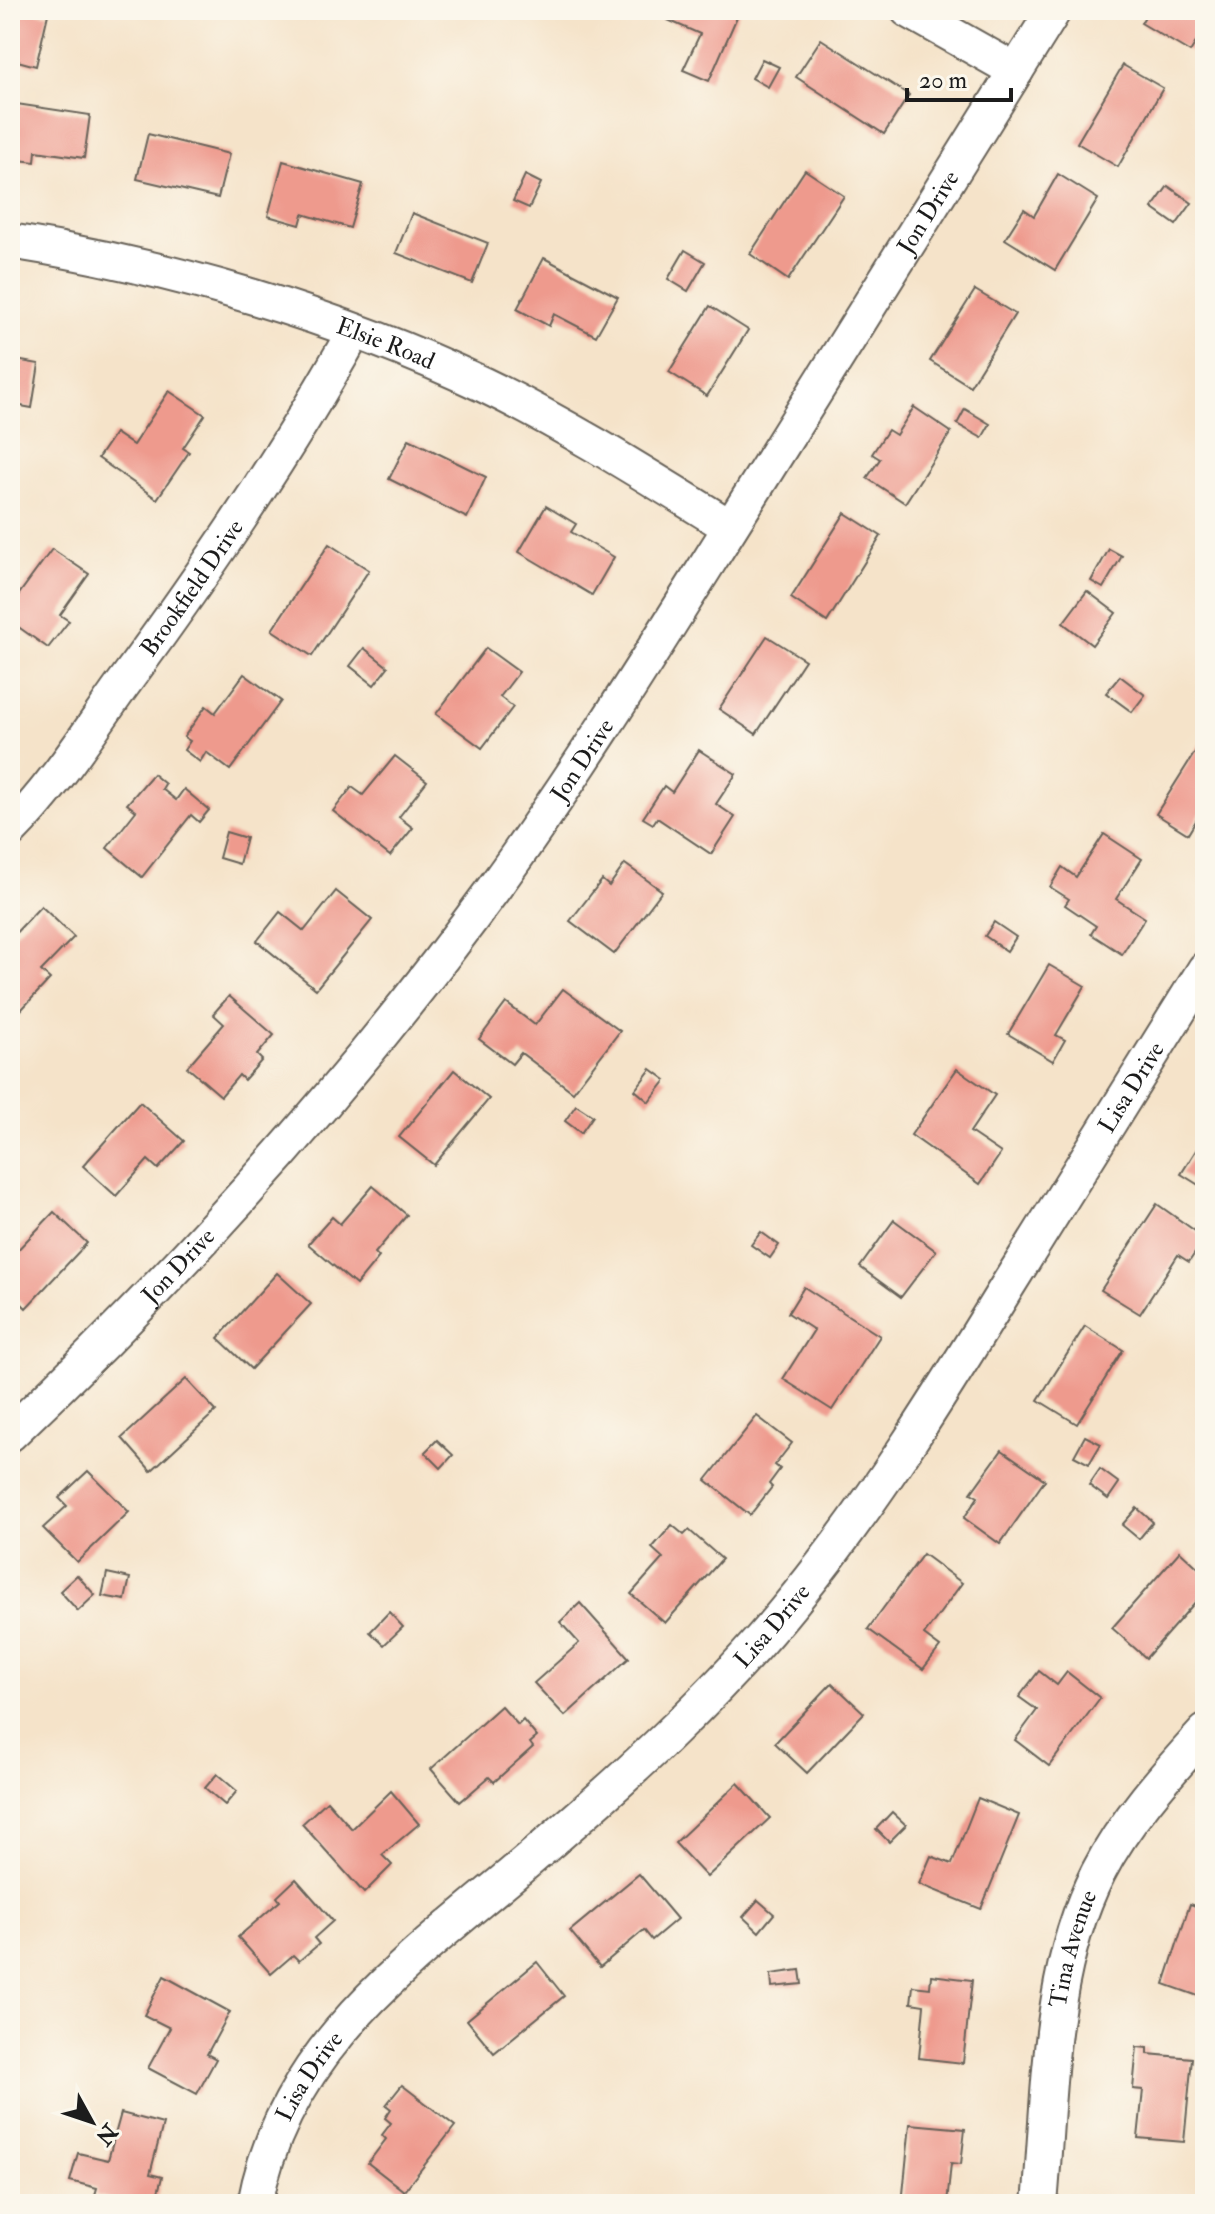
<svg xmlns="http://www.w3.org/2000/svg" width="1215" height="2214" font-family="'IM FELL Double Pica',serif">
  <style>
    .building { fill: #ee9a8d }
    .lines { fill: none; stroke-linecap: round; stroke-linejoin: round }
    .street-casing { stroke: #686259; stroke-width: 38 }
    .street { stroke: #fff; stroke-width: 34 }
    .labels { text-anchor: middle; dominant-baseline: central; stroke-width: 7; stroke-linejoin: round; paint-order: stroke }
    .street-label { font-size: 24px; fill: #1c1c1c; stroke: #fbf7ec }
  </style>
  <rect width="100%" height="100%" fill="#fbf7ec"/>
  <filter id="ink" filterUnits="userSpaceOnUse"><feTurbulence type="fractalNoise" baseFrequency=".0125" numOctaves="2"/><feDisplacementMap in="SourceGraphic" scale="16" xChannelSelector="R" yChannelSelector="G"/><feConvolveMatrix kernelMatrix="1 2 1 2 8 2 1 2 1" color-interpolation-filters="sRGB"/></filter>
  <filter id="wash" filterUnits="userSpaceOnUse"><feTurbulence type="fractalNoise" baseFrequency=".006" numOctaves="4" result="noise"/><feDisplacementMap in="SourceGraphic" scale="32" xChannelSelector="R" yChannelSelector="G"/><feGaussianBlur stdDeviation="1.8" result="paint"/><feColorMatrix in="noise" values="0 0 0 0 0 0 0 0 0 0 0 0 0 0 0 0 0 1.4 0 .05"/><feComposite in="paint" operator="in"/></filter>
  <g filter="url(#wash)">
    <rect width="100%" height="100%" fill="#f5e3c9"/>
    <g id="blocks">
      <g class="building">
        <polygon points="13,10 48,14 36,66 10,59"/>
        <polygon points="645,10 740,10 709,81 683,70 700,34"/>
        <polygon points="1149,10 1205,10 1205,28 1190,52 1141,23"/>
        <polygon points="821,39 909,95 884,134 796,77"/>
        <polygon points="762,59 779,67 768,87 752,78"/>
        <polygon points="1123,65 1163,88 1118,167 1077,143"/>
        <polygon points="10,103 90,115 84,158 36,151 35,162 10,159"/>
        <polygon points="148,134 229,154 218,198 137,179"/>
        <polygon points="283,161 363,184 350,228 303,214 300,225 268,216"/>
        <polygon points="805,170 844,196 788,280 750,254"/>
        <polygon points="1058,174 1098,199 1055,270 1005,239 1024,209 1034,216"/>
        <polygon points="525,175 541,183 529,208 513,201"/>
        <polygon points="1168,186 1192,203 1176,225 1152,208"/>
        <polygon points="412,213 488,243 472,283 396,253"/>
        <polygon points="685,250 705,262 688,291 668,279"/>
        <polygon points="544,258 618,297 596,336 554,314 549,326 517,309"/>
        <polygon points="975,290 1015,314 970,386 930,361"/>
        <polygon points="710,306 748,330 707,396 669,372"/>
        <polygon points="10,359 39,364 32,408 10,404"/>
        <polygon points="169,391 205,415 183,448 189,452 157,499 98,458 115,433 133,445"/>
        <polygon points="914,407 951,432 905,503 867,478 880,459 872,454 888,430 896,435"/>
        <polygon points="965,409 990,424 982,438 957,424"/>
        <polygon points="409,439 486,477 467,518 389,479"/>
        <polygon points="546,506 576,524 571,532 614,557 592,595 519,552"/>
        <polygon points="845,513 881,536 827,622 791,598"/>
        <polygon points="329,544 369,570 312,656 272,630"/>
        <polygon points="52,549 89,574 60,615 69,621 48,648 10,621 10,587 19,594"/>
        <polygon points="1109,549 1122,556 1103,588 1091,581"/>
        <polygon points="1087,591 1116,613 1092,645 1063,623"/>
        <polygon points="767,636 805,660 756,734 719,709"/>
        <polygon points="364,648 388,667 374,685 350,666"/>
        <polygon points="486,648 519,672 500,697 513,707 482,748 436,714"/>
        <polygon points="244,674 281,701 230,770 206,752 200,762 184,750 190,741 184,737 206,706 215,713"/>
        <polygon points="1120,676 1145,695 1132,712 1106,693"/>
        <polygon points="1202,741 1205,743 1205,806 1188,834 1156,814"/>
        <polygon points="699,750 736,774 716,804 735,817 711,854 657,818 653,824 643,818 664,786 672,792"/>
        <polygon points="395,756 427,781 399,817 413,828 390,856 333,811 352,787 363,795"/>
        <polygon points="153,774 165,784 162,789 176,800 184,789 209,810 199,822 191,815 142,877 107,848 136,811 127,804"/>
        <polygon points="226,832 246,838 239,864 219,858"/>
        <polygon points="1104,834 1142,859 1116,899 1145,918 1122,954 1091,934 1096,926 1065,905 1069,899 1050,887 1062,867 1076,877"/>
        <polygon points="625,864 662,891 614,954 570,921 602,880 609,886"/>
        <polygon points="336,891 372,920 316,989 257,941 280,912 304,931"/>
        <polygon points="41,906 74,937 41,971 50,979 21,1010 10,1000 10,939"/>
        <polygon points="994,922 1016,937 1007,951 985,936"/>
        <polygon points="1049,965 1085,986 1056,1035 1065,1040 1053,1061 1008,1034"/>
        <polygon points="563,989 620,1031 573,1092 521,1053 512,1064 479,1039 506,1003 535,1025"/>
        <polygon points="229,996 274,1035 257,1055 262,1060 244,1080 239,1075 221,1096 187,1067 224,1024 213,1014"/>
        <polygon points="651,1069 666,1080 649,1102 635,1090"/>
        <polygon points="957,1069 995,1095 970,1132 1001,1153 980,1184 911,1135"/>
        <polygon points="454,1070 489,1099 434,1165 399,1137"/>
        <polygon points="140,1102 184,1141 158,1169 148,1160 116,1196 83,1166"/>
        <polygon points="576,1105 593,1116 581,1133 565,1121"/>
        <polygon points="1205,1136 1205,1189 1181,1174"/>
        <polygon points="373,1186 407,1215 375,1253 379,1257 356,1285 308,1244 332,1217 340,1224"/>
        <polygon points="1157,1204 1205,1238 1189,1262 1178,1255 1140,1314 1101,1290"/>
        <polygon points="54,1212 87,1243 26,1308 10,1292 10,1258"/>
        <polygon points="894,1220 936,1251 901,1297 860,1267"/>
        <polygon points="761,1232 779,1245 770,1258 751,1245"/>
        <polygon points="277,1273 311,1304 251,1369 218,1338"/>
        <polygon points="804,1287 880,1336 832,1410 783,1379 814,1330 788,1313"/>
        <polygon points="1085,1326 1123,1350 1077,1424 1038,1400"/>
        <polygon points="186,1379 216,1411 151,1471 122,1438"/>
        <polygon points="757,1416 792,1443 775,1465 780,1469 769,1484 772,1487 750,1515 706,1480"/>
        <polygon points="1085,1436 1101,1444 1089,1464 1074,1456"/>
        <polygon points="437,1440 453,1455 441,1468 425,1452"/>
        <polygon points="1002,1450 1045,1480 1000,1544 964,1518 978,1497 971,1493"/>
        <polygon points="1100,1469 1119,1483 1108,1499 1089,1485"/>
        <polygon points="88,1471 129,1512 77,1562 43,1528 67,1506 59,1498"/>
        <polygon points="1137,1508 1153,1522 1139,1539 1122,1525"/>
        <polygon points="672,1525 684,1535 689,1530 722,1559 665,1623 631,1594 663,1558 652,1548"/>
        <polygon points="1180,1551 1205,1574 1205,1591 1146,1658 1112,1628"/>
        <polygon points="923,1554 962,1583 924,1635 940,1647 923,1669 868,1629"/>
        <polygon points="107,1573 130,1578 125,1600 102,1596"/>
        <polygon points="77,1575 95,1595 78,1611 60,1591"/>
        <polygon points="580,1603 629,1658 565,1716 534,1683 579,1643 560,1622"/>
        <polygon points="389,1612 403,1627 384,1645 370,1632"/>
        <polygon points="1039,1671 1057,1685 1067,1672 1100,1698 1049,1766 1015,1740 1037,1710 1019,1697"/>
        <polygon points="832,1683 864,1713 807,1773 775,1743"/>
        <polygon points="501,1706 518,1725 523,1720 537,1737 530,1743 533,1747 494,1782 489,1777 460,1802 431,1769"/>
        <polygon points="217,1774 237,1791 225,1805 205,1788"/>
        <polygon points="738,1783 770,1818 707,1877 675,1843"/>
        <polygon points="391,1791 419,1824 382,1855 392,1865 364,1893 302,1824 327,1801 352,1829"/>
        <polygon points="978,1798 1019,1815 981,1909 919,1884 931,1856 952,1864"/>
        <polygon points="892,1812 906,1825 889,1842 876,1829"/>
        <polygon points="639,1874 677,1919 652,1940 644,1930 600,1967 570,1931"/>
        <polygon points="296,1879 333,1921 314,1938 319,1944 299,1961 293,1955 271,1974 238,1937 280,1901 277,1897"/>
        <polygon points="758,1900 774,1914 759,1932 743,1917"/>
        <polygon points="1190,1904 1205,1909 1204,1998 1164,1984"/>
        <polygon points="537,1962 564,1996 494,2053 467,2020"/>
        <polygon points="800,1970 802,1984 772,1987 771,1974"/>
        <polygon points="931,1975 972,1980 963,2063 919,2058 924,2005 911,2003 913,1986 930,1988"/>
        <polygon points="164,1976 230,2012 207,2054 216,2059 197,2094 148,2068 170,2028 144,2015"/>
        <polygon points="1137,2047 1148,2048 1148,2054 1192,2058 1184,2142 1138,2138 1143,2090 1133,2089"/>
        <polygon points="402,2085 455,2126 404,2191 368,2163 386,2139 382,2135 391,2123 385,2118 391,2109 386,2105"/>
        <polygon points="121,2113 163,2124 150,2174 162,2177 155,2204 128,2204 95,2195 97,2188 70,2181 78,2153 108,2160"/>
        <polygon points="910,2124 965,2129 961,2164 951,2163 947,2204 902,2204"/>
      </g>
    </g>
  </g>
  <g filter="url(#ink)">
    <use href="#blocks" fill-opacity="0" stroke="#686259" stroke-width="2"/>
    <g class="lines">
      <g class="street-casing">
        <g id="street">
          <polyline points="908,10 1016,71"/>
          <path id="s1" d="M 10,241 C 169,266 339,316 484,385 C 569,426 649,477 730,527"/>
          <path id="s2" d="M 10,831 C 52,789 86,736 121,687 C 205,573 285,456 354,332"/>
          <path id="s3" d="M 10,1434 C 186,1267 351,1084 494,888 C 586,761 668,626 752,493 C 852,332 954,172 1054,10"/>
          <path id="s4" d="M 255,2204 C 284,2047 410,1961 523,1865 C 620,1783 715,1698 795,1599 C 875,1501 942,1393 1008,1285 C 1074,1180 1139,1074 1205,969"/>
          <path id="s5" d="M 1040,2204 C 1050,2095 1047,1973 1098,1873 C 1125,1820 1165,1776 1205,1732"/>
        </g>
      </g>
      <use href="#street" class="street"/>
    </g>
  </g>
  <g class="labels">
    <g class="street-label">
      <text stroke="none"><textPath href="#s3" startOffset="1534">Jon Drive</textPath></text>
      <text stroke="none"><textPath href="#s1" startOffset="390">Elsie Road</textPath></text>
      <text stroke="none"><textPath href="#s2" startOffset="304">Brookfield Drive</textPath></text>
      <text stroke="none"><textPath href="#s3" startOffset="886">Jon Drive</textPath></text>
      <text stroke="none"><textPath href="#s4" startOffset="1436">Lisa Drive</textPath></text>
      <text stroke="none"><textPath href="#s3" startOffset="238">Jon Drive</textPath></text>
      <text stroke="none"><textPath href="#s4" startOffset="788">Lisa Drive</textPath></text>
      <text stroke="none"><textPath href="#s5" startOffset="258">Tina Avenue</textPath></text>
      <text stroke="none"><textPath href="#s4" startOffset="140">Lisa Drive</textPath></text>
    </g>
  </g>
  <rect width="1215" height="2214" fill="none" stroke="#fbf7ec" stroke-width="40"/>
  <g transform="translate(92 2122) rotate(130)" stroke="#fbf7ec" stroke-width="6" paint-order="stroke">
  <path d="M0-6L14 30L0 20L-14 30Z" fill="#1c1c1c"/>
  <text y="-12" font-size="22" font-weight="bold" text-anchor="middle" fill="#1c1c1c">N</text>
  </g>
  <path d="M907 88v12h104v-12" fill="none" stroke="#1c1c1c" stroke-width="4"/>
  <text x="919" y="88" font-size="24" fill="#1c1c1c" stroke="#fbf7ec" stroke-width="6" paint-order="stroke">20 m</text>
</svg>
